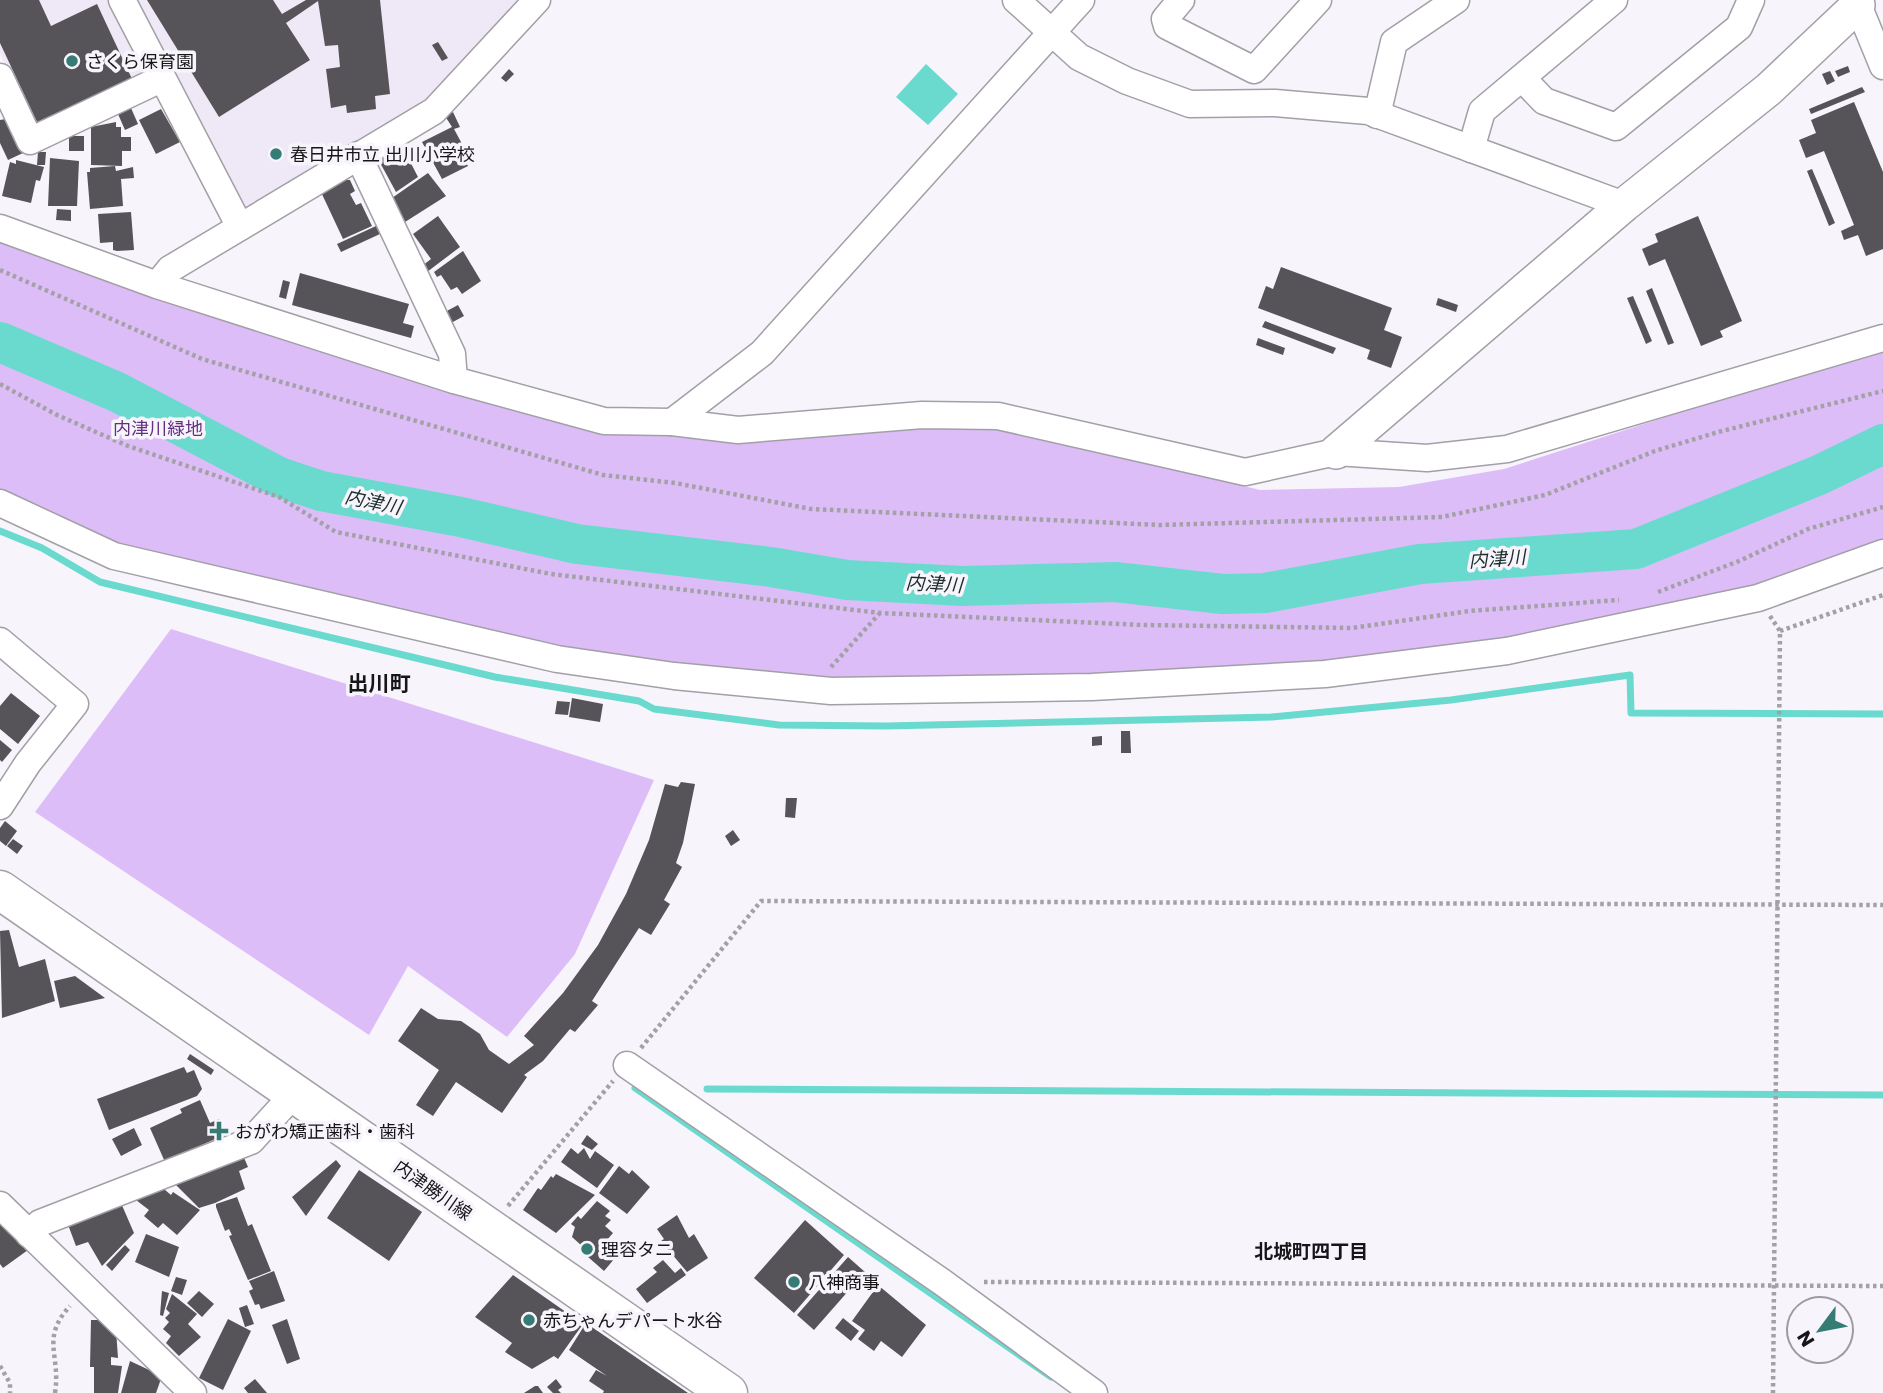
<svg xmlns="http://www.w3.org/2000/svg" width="1883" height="1393" font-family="Poppins,'Noto Sans JP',sans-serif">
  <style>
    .built { fill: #efe8f6 }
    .green { fill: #ddbdf8 }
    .water { fill: #6adace }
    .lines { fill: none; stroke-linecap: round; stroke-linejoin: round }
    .stream { stroke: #6adace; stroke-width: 7 }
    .river { stroke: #6adace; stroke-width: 40 }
    .building { fill: #565359 }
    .minor-casing { stroke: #a39fa6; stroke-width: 29 }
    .tertiary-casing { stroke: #a39fa6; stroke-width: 36 }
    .secondary-casing { stroke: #a39fa6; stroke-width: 41 }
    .path { stroke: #a3a0a6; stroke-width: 4.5; stroke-dasharray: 3.5 3.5; stroke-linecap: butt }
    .minor { stroke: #fff; stroke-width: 26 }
    .tertiary { stroke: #fff; stroke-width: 33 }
    .secondary { stroke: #fff; stroke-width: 38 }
    .poi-dot { fill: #357c75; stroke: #f8f4fc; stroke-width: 2.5 }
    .labels { text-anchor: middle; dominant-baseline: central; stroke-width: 7; stroke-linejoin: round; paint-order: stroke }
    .poi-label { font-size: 18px; fill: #161517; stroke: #f8f4fc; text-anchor: start }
    .park-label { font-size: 18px; fill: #623282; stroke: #f8f4fc }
    .street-label { font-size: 18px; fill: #161517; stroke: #f8f4fc }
    .water-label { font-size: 19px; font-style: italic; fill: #192d2b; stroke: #f8f4fc }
    .neighbourhood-label { font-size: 19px; font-weight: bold; fill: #161517; stroke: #f8f4fc }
    .quarter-label { font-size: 21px; font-weight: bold; fill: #161517; stroke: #f8f4fc }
  </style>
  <rect width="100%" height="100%" fill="#f8f4fc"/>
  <g class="built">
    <polygon points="0,0 110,0 145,69 143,78 41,124 31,121 0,53"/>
    <polygon points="134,0 521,0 425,102 251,209 240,207"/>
  </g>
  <g class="green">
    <polygon points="0,239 607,430 738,441 926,425 999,426 1260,490 1399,487 1504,469 1883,347 1883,545 1738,598 1386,659 1176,676 833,682 676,671 479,636 117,549 0,495"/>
    <polygon points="171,629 654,780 575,954 507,1037 408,966 369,1035 35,812"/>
  </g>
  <polygon class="water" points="926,64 958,94 928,125 896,97"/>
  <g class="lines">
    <g class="stream">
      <polyline points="0,531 42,548 100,582 495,677 639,701 654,709 779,725 886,726 1272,717 1451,700 1630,675 1631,713 1883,714"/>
      <polyline points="635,1088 1051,1377"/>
      <polyline points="707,1089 1883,1095"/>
    </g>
    <polyline class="river" points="0,342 117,392 279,477 321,491 461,517 577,544 771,567 847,580 963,586 1115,582 1223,594 1265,593 1420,564 1636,549 1819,475 1883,444"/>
  </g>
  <g class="building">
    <polygon points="0,0 39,0 51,26 97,4 132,79 37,122 0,43"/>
    <polygon points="147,0 273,0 282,14 306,0 380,0 390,94 375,96 376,109 347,113 346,105 331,108 326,69 340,67 338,45 325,46 318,1 286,23 310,60 219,117"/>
    <polygon points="438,42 448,58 442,61 432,45"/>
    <polygon points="1848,66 1850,72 1838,77 1835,71"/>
    <polygon points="509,69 514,74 506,82 501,78"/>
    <polygon points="1830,71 1835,81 1827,85 1822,74"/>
    <polygon points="1862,87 1865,92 1811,114 1809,109"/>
    <polygon points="1854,102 1883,172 1883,249 1866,256 1858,235 1844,240 1841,231 1854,225 1824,151 1806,158 1799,140 1816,133 1811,120"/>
    <polygon points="131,108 138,124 125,130 118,114"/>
    <polygon points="161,109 180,142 156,154 139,120"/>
    <polygon points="453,112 460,127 454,129 467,153 462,156 468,166 442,179 422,142 452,127 445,116"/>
    <polygon points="6,119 23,153 8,160 0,143 0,120"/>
    <polygon points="116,122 116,127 121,127 121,137 131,137 131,151 122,151 122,166 91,165 91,127"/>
    <rect x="69" y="136" width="15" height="15"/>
    <polygon points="401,144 418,177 396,192 378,159"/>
    <polygon points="38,152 46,152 45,165 37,165"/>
    <polygon points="50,158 79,161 77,206 48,206"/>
    <polygon points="16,160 44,167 40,181 36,180 31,203 2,196 10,162 16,164"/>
    <polygon points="115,166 116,171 133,167 134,178 121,179 123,206 90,209 87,172 90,172 90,168"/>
    <polygon points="1812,169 1835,223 1829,226 1807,171"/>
    <polygon points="428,173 446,196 405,222 392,198"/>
    <polygon points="346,180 350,180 355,191 350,194 356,205 361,203 372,226 343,239 321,192"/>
    <polygon points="57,209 71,210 71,221 56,220"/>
    <polygon points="131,212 134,250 117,251 113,250 113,242 100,243 98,214"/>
    <polygon points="438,216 460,247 427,272 422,266 431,259 413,234"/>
    <polygon points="1698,216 1742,321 1720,331 1723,337 1701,346 1665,259 1649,266 1642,249 1658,242 1655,234"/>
    <polygon points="376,226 380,234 341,252 337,244"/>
    <polygon points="463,251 481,281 462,294 457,287 451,290 441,275 437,277 434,272"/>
    <polygon points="1281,267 1392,308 1384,330 1402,337 1391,368 1367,359 1370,350 1258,308 1266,286 1273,289"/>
    <polygon points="300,273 409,304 403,323 414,326 411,338 292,305"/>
    <polygon points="283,280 290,282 286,299 279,297"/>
    <polygon points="1652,288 1674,343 1668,345 1646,291"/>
    <polygon points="1633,296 1652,341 1646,344 1627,298"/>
    <polygon points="1438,298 1458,305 1456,312 1436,305"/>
    <polygon points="458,305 464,316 451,323 445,312"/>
    <polygon points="1265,321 1336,348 1333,354 1262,327"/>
    <polygon points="1258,338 1285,348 1283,355 1256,345"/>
    <polygon points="11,693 40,716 18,744 0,729 0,706"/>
    <polygon points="572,698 603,704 600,722 569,717"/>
    <polygon points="557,701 570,702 568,715 555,714"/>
    <polygon points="1121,731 1130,731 1131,753 1121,753"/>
    <polygon points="1102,736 1102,745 1092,746 1092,737"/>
    <polygon points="0,740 12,750 2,762 0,760"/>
    <polygon points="681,782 695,784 683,843 676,863 682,867 664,900 670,904 651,935 639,928 592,1001 598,1005 575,1032 570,1029 543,1061 524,1075 527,1077 502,1113 456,1082 433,1116 416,1105 439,1070 398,1041 421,1008 438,1019 461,1021 480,1034 489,1050 509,1064 534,1045 524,1036 563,993 598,945 626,894 649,840 665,784 678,787"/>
    <polygon points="786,798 797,798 795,818 785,817"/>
    <polygon points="5,821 17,831 6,846 0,841 0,828"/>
    <polygon points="733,830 740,840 731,846 725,836"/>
    <polygon points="13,839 23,846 17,854 7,846"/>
    <polygon points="9,930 19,967 45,959 55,1001 2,1018 0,931"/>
    <polygon points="75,976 105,998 60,1008 54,981"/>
    <polygon points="190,1054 214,1070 211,1075 187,1059"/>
    <polygon points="184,1067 187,1073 194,1070 202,1089 197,1096 109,1130 97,1099"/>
    <polygon points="200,1100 210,1123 219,1119 226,1134 165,1162 150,1128 182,1113 180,1109"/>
    <polygon points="134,1128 142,1145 121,1156 112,1139"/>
    <polygon points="587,1135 598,1144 592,1150 581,1144"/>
    <polygon points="571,1148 578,1154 584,1148 590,1159 595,1151 614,1165 597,1188 561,1162"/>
    <polygon points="242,1153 248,1167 239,1171 245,1189 215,1203 199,1208 174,1183"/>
    <polygon points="336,1160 341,1166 306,1216 292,1197"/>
    <polygon points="619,1166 629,1174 632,1170 650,1187 627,1214 599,1193"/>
    <polygon points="359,1170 422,1212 389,1261 327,1218"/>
    <polygon points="556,1174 595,1195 556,1233 523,1210 538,1188 541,1190 551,1176 553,1178"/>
    <polygon points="158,1184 171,1195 173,1192 200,1210 177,1235 163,1223 158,1228 144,1216 149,1210 136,1200 148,1187"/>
    <polygon points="237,1197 248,1226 252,1224 271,1271 248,1280 229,1236 232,1235 229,1229 225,1231 216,1207 216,1204"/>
    <polygon points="597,1201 610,1211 605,1216 611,1220 605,1226 613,1233 607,1240 615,1246 615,1258 604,1271 579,1249 582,1246 572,1237 575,1227 571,1224 578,1216 581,1219"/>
    <polygon points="121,1203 134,1233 102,1266 88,1242 76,1246 67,1222"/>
    <polygon points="677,1215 689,1238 694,1234 708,1258 687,1272 661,1241 664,1239 657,1229"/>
    <polygon points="805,1220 844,1255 794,1313 754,1278"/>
    <polygon points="0,1222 28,1250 3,1268 0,1264"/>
    <polygon points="146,1234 179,1247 169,1277 135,1262"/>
    <polygon points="125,1245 130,1250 112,1271 106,1265"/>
    <polygon points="848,1257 865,1272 814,1330 797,1315"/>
    <polygon points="663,1260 675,1273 681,1268 686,1275 647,1303 636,1289 657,1272 653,1268"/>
    <polygon points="274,1271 285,1301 261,1309 259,1304 255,1305 249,1291 253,1289 249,1281"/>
    <polygon points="513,1275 583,1324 558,1359 554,1356 532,1369 505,1352 512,1343 475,1317"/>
    <polygon points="176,1277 187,1280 182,1295 171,1291"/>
    <polygon points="878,1285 926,1325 902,1357 881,1341 874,1351 858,1339 865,1330 852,1321"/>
    <polygon points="162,1291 169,1293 163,1316 160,1315"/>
    <polygon points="199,1291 214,1304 202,1317 187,1303"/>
    <polygon points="172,1294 197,1314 188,1324 201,1337 179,1356 166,1343 171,1336 163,1329 169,1322 165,1318 170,1313 166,1309"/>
    <polygon points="247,1305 254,1324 245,1327 239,1308"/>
    <polygon points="843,1318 859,1331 851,1341 835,1328"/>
    <polygon points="228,1319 251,1331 223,1390 199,1378"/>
    <polygon points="287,1319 300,1359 287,1364 272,1325"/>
    <polygon points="91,1320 106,1320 116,1330 118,1358 111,1357 111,1365 122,1366 118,1393 94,1393 94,1367 90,1367"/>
    <polygon points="586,1323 688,1393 603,1393 604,1391 589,1381 596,1370 607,1376 569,1350"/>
    <polygon points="130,1361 162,1376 156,1393 121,1393"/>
    <polygon points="255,1379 267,1393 248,1393 244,1388"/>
    <polygon points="556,1379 562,1387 558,1390 561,1393 553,1393 547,1387"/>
    <polygon points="535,1386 538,1386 543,1393 524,1393"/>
  </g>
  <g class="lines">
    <g class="minor-casing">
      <g id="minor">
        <polyline points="122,0 240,227"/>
        <polyline points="1016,0 1079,57 1127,81 1190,104 1275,103 1368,111 1624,205"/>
        <polyline points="1181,0 1165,19 1167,26 1254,70 1318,0"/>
        <polyline points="1858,5 1883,66"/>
        <polyline points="0,77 30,141 161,79"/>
        <polyline points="1522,78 1544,101 1616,127 1739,27 1751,0"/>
        <polyline points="1377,115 1394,42 1456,0"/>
        <polyline points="1471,149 1482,111 1614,0"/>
        <polyline points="358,155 452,354 454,380"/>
        <polyline points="0,228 157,285 454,380 604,421 672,422 738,430 922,415 998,416 1245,472 1336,452 1427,458 1507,449 1883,338"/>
        <polyline points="157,285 170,269 434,111 537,0"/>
        <polyline points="672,422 762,353 1081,0"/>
        <polyline points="0,503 114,556 557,659 674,676 831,691 1092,687 1325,674 1507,651 1758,598 1883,553"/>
        <polyline points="0,641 75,704 28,763 0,806"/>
        <polyline points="627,1065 942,1282 1094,1393"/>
        <polyline points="0,1205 193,1393"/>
        <polyline points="29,1234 40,1223 251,1141 294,1094"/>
      </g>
    </g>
    <g class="tertiary-casing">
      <polyline id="tertiary" points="1336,452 1624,205 1769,89 1858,5 1856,0"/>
    </g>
    <g class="secondary-casing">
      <polyline id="secondary" points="0,890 728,1393"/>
    </g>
    <g class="path">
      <polyline points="0,270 202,359 603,475 675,483 811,509 1160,525 1442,517 1545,495 1655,451 1718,432 1883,391"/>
      <polyline points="0,384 57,415 128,446 279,497 336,532 551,574 880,613 1143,625 1352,628 1469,611 1619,600"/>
      <polyline points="1658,592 1739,561 1808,529 1883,507"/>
      <polyline points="1770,616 1780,631 1773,1393"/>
      <polyline points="1780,631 1883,595"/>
      <polyline points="831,667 879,614"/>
      <polyline points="641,1048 761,901 1883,905"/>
      <polyline points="508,1206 613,1081"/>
      <polyline points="984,1282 1883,1286"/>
      <polyline points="0,1366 10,1383 10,1393"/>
      <path d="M 55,1393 C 61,1354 40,1339 70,1306"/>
    </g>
    <use href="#minor" class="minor"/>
    <use href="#tertiary" class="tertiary"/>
    <use href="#secondary" class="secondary"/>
  </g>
  <g class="poi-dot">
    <circle cx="72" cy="61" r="7"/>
    <circle cx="276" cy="154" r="7"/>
    <path d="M215.5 1120.5h7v7h7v7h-7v7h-7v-7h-7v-7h7z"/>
    <circle cx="587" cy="1249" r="7"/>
    <circle cx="794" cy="1282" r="7"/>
    <circle cx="529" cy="1320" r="7"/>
  </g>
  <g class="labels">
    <g class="poi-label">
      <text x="86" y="61">さくら保育園</text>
      <text x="290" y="154">春日井市立 出川小学校</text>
      <text x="235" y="1131">おがわ矯正歯科・歯科</text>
      <text x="601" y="1249">理容タニ</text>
      <text x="808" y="1282">八神商事</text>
      <text x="543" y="1320">赤ちゃんデパート水谷</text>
    </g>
    <g class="park-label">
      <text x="158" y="428">内津川緑地</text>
    </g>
    <g class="street-label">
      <text transform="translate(433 1190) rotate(35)">内津勝川線</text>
    </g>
    <g class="water-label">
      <text transform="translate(373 502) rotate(12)">内津川</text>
      <text transform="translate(1497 559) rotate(-4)">内津川</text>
      <text transform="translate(934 584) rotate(3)">内津川</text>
    </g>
    <g class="neighbourhood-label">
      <text x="1311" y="1251">北城町四丁目</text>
    </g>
    <g class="quarter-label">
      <text x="379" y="683">出川町</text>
    </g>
  </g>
  <g transform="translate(1820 1330) rotate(238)"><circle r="33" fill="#f8f4fc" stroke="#9e9ba0" stroke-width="2"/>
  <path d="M0-5L12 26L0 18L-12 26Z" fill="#357c75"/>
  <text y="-10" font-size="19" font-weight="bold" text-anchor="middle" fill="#161517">N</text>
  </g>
</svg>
